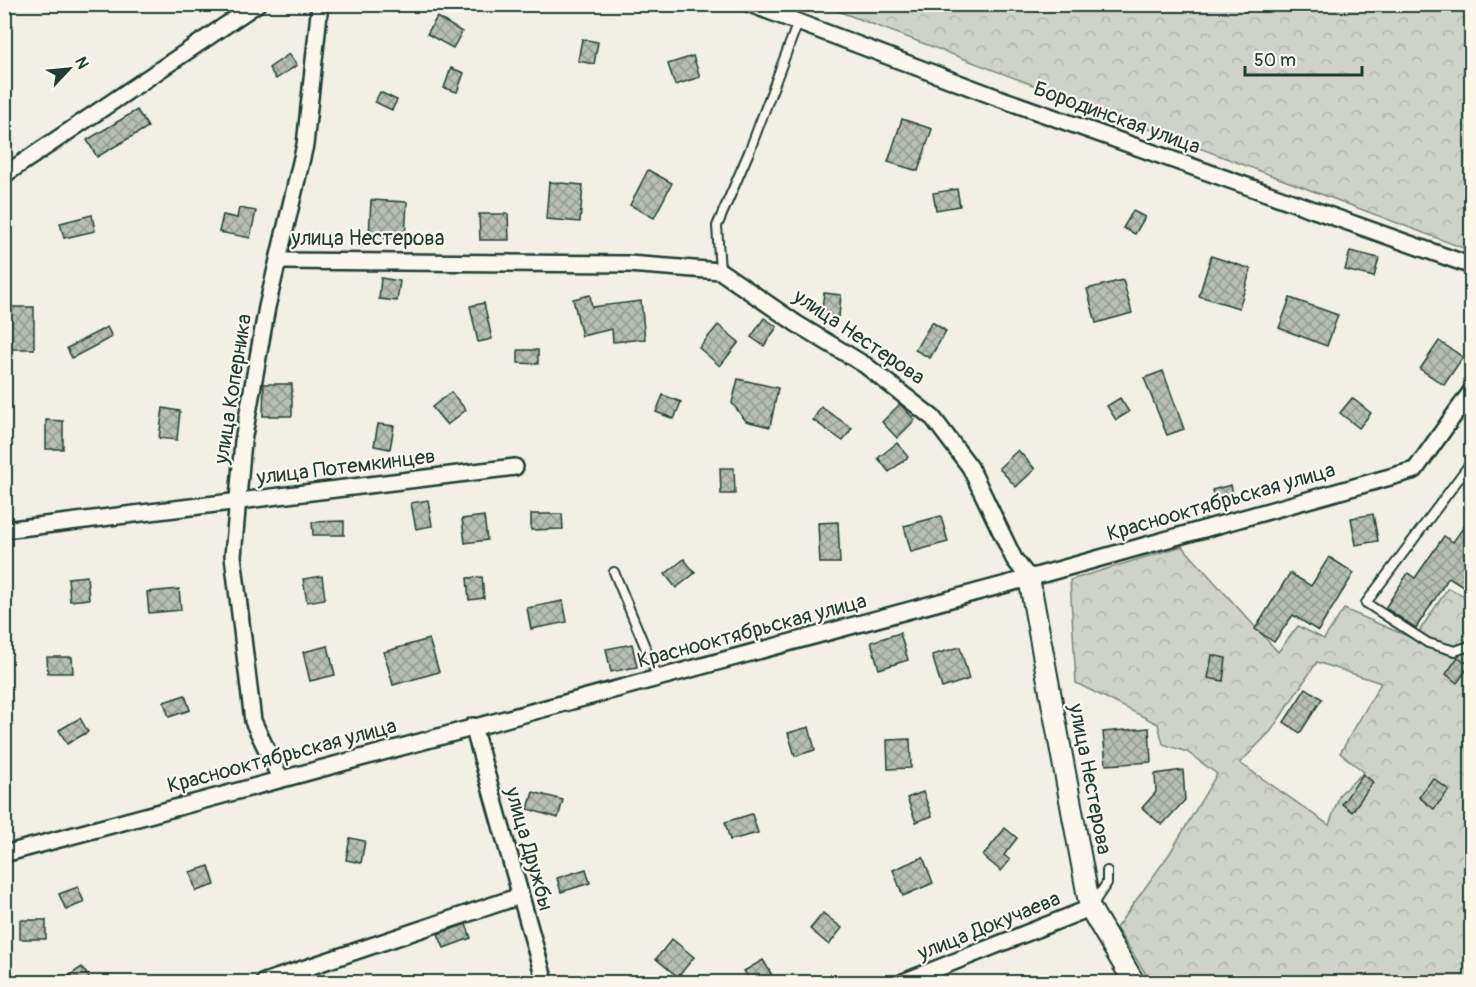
<svg xmlns="http://www.w3.org/2000/svg" width="1476" height="987" font-family="Pangolin,sans-serif">
  <style>
    .forest { fill: url(#forest-crowns); stroke: #77887e; stroke-width: 1.5; fill-rule: evenodd }
    .building { fill: url(#building-cross-hatch); stroke: #1f3d34; stroke-width: 1.5 }
    .lines { fill: none; stroke-linecap: round; stroke-linejoin: round }
    .service-casing { stroke: #1f3d34; stroke-width: 12 }
    .minor-casing { stroke: #1f3d34; stroke-width: 20 }
    .tertiary-casing { stroke: #1f3d34; stroke-width: 24 }
    .path { stroke: #1f3d34; stroke-width: 3; stroke-dasharray: 6 4.5; stroke-linecap: butt }
    .service { stroke: #fbf7ec; stroke-width: 8 }
    .minor { stroke: #fbf7ec; stroke-width: 15 }
    .tertiary { stroke: #fbf7ec; stroke-width: 20 }
    .labels { text-anchor: middle; dominant-baseline: central; stroke-width: 4.5; stroke-linejoin: round; paint-order: stroke }
    .street-label { font-size: 21px; fill: #1f3d34; stroke: #fbf7ec }
  </style>
  <defs>
    <pattern id="forest-crowns" width="20" height="18" patternUnits="userSpaceOnUse" patternTransform="scale(1.5)"><rect width="20" height="18" fill="#cfd2c8"/><path d="M2 6a3 3 0 1 1 6 0M12 15a3 3 0 1 1 6 0" fill="none" stroke="#b1b5ac"/></pattern>
    <pattern id="building-cross-hatch" width="8" height="8" patternUnits="userSpaceOnUse" patternTransform="scale(1.5)"><rect width="8" height="8" fill="#b7beb3"/><path d="M0 0l8 8M0 8l8-8" fill="none" stroke="#949c92"/></pattern>
  </defs>
  <rect width="100%" height="100%" fill="#f2f0e5"/>
  <filter id="ink" filterUnits="userSpaceOnUse"><feTurbulence type="fractalNoise" baseFrequency=".0167" numOctaves="2"/><feDisplacementMap in="SourceGraphic" scale="12" xChannelSelector="R" yChannelSelector="G"/><feConvolveMatrix kernelMatrix="1 2 1 2 8 2 1 2 1" color-interpolation-filters="sRGB"/></filter>
  <g filter="url(#ink)">
    <g class="forest">
      <polygon points="822,5 1471,5 1471,251"/>
      <path d="M 1182,546 L 1278,652 L 1298,626 L 1324,639 L 1344,609 L 1414,639 L 1448,588 L 1467,597 L 1471,592 L 1471,982 L 1151,982 L 1116,928 L 1170,853 L 1217,774 L 1187,752 L 1163,744 L 1158,724 L 1076,683 L 1070,580 ZM 1317,662 L 1381,683 L 1340,753 L 1364,772 L 1340,794 L 1329,825 L 1240,763 L 1271,731 Z"/>
    </g>
    <g class="building">
      <polygon points="437,17 462,32 453,48 427,34"/>
      <polygon points="582,39 598,42 594,64 578,61"/>
      <polygon points="289,54 297,65 276,79 269,68"/>
      <polygon points="693,56 700,77 675,85 668,64"/>
      <polygon points="451,68 464,73 457,92 444,88"/>
      <polygon points="380,92 397,100 392,110 375,102"/>
      <polygon points="137,110 148,127 97,157 87,140"/>
      <polygon points="902,119 932,129 918,171 888,162"/>
      <polygon points="648,170 672,183 654,218 630,205"/>
      <polygon points="549,182 583,185 580,222 546,219"/>
      <polygon points="957,189 960,206 936,210 933,193"/>
      <polygon points="371,200 407,202 405,239 369,237"/>
      <polygon points="239,208 256,211 250,238 219,232 223,215 237,218"/>
      <polygon points="1133,211 1145,217 1135,234 1123,228"/>
      <polygon points="479,214 508,214 509,240 480,240"/>
      <polygon points="92,215 95,231 64,238 60,223"/>
      <polygon points="1350,251 1379,258 1374,277 1345,270"/>
      <polygon points="1211,256 1251,269 1239,308 1199,296"/>
      <polygon points="381,278 400,281 397,301 379,299"/>
      <polygon points="1123,280 1132,313 1096,323 1087,289"/>
      <polygon points="824,293 841,295 839,317 821,315"/>
      <polygon points="590,295 592,307 641,301 645,339 613,342 612,329 582,336 573,299"/>
      <polygon points="1290,298 1338,315 1327,346 1279,328"/>
      <polygon points="484,303 492,339 478,342 470,306"/>
      <rect x="4" y="307" width="30" height="42"/>
      <polygon points="764,318 777,327 764,346 751,337"/>
      <polygon points="932,322 946,331 930,358 915,350"/>
      <polygon points="718,325 739,342 720,366 699,348"/>
      <polygon points="107,327 112,337 72,358 67,348"/>
      <polygon points="1439,341 1463,357 1444,385 1420,369"/>
      <polygon points="518,350 538,350 538,364 518,363"/>
      <polygon points="1163,371 1184,429 1167,435 1144,378"/>
      <polygon points="738,379 778,388 770,427 746,421 732,403"/>
      <polygon points="264,384 292,384 292,416 263,416"/>
      <polygon points="451,392 466,410 447,425 432,407"/>
      <polygon points="663,395 681,402 674,419 656,412"/>
      <polygon points="1120,398 1129,412 1116,420 1107,406"/>
      <polygon points="1352,398 1371,413 1359,428 1340,413"/>
      <polygon points="900,404 915,420 897,438 882,422"/>
      <polygon points="821,407 852,428 843,441 813,420"/>
      <polygon points="163,408 180,411 177,440 159,438"/>
      <polygon points="46,420 63,421 63,449 46,449"/>
      <polygon points="378,424 394,426 390,449 374,446"/>
      <polygon points="897,443 908,457 889,472 878,458"/>
      <polygon points="1018,450 1035,469 1016,487 999,468"/>
      <polygon points="720,468 734,468 735,494 721,494"/>
      <polygon points="1231,485 1234,500 1216,505 1212,490"/>
      <polygon points="428,500 432,526 416,529 411,503"/>
      <polygon points="531,514 562,514 563,529 531,530"/>
      <polygon points="1373,514 1378,541 1356,545 1351,518"/>
      <polygon points="1472,515 1472,579 1466,588 1449,577 1416,628 1385,608 1408,573 1415,578 1444,536 1453,542"/>
      <polygon points="484,516 487,540 465,543 462,519"/>
      <polygon points="941,516 948,542 911,552 904,526"/>
      <polygon points="344,521 344,535 313,535 312,522"/>
      <polygon points="838,522 840,563 820,563 818,523"/>
      <polygon points="1329,557 1354,573 1318,631 1293,615 1274,642 1255,629 1290,573 1311,586"/>
      <polygon points="684,559 695,573 676,588 665,574"/>
      <polygon points="87,576 89,599 70,601 68,578"/>
      <polygon points="322,576 325,599 307,602 303,579"/>
      <polygon points="482,577 484,598 469,600 467,578"/>
      <polygon points="179,589 181,610 149,613 147,592"/>
      <polygon points="563,601 567,622 531,629 527,608"/>
      <polygon points="900,633 908,660 879,669 871,642"/>
      <polygon points="429,639 439,672 393,685 384,652"/>
      <polygon points="632,644 637,667 611,672 606,649"/>
      <polygon points="328,646 335,675 310,681 303,652"/>
      <polygon points="960,647 969,679 942,688 932,655"/>
      <polygon points="1212,655 1226,658 1223,681 1208,678"/>
      <polygon points="47,657 72,657 73,673 48,673"/>
      <polygon points="1458,657 1470,665 1457,683 1446,674"/>
      <polygon points="1306,688 1322,699 1300,733 1284,722"/>
      <polygon points="185,695 190,710 169,717 164,702"/>
      <polygon points="80,718 88,732 67,744 59,730"/>
      <polygon points="809,727 815,750 795,756 788,733"/>
      <polygon points="1149,728 1151,762 1106,765 1103,732"/>
      <polygon points="910,739 911,768 888,769 887,740"/>
      <polygon points="1183,770 1185,800 1162,825 1142,808 1156,792 1155,774"/>
      <polygon points="1363,774 1373,782 1352,812 1342,804"/>
      <polygon points="1433,778 1449,790 1434,809 1419,797"/>
      <polygon points="533,792 563,800 558,818 528,809"/>
      <polygon points="923,792 932,816 916,822 907,798"/>
      <polygon points="752,814 758,833 730,840 725,822"/>
      <polygon points="1005,828 1017,838 1004,855 1010,860 1001,871 983,856"/>
      <polygon points="350,838 365,841 361,863 346,860"/>
      <polygon points="923,857 933,883 903,896 893,870"/>
      <polygon points="209,866 215,885 196,891 190,872"/>
      <polygon points="586,869 590,883 561,892 557,878"/>
      <polygon points="78,887 84,902 66,910 59,894"/>
      <polygon points="823,913 842,928 829,945 810,929"/>
      <rect x="20" y="920" width="26" height="19"/>
      <polygon points="466,924 471,938 444,948 438,934"/>
      <polygon points="672,939 694,957 678,977 656,959"/>
      <polygon points="763,960 776,982 751,982 744,971"/>
      <polygon points="82,967 92,982 59,982"/>
    </g>
    <g class="lines">
      <g class="service-casing">
        <g id="service">
          <polyline points="720,271 717,226 749,152 798,22"/>
          <polyline points="1472,461 1366,603 1428,643 1455,651 1472,645"/>
          <polyline points="614,572 658,678"/>
          <polyline points="1093,904 1107,883 1107,871"/>
        </g>
      </g>
      <g class="minor-casing">
        <g id="minor">
          <polyline points="750,4 996,97 1472,266"/>
          <polyline points="4,175 257,4"/>
          <polyline points="278,261 628,264 720,271 797,324 865,365 933,418 970,467 1014,559 1029,578"/>
          <polyline points="4,530 515,467"/>
          <polyline points="473,726 545,982"/>
          <polyline points="280,778 253,721 233,556 243,441 267,307 305,145 320,4"/>
          <polyline points="4,854 1029,578 1415,470 1472,390"/>
          <polyline points="264,982 520,896"/>
          <polyline points="903,982 1090,908"/>
        </g>
      </g>
      <g class="tertiary-casing">
        <polyline id="tertiary" points="1029,578 1090,908 1134,982"/>
      </g>
      <polyline class="path" points="811,12 821,4"/>
      <use href="#service" class="service"/>
      <use href="#minor" class="minor"/>
      <use href="#tertiary" class="tertiary"/>
    </g>
  </g>
  <g class="labels">
    <g class="street-label">
      <text transform="translate(1117 118) rotate(20)">Бородинская улица</text>
      <text x="368" y="238">улица Нестерова</text>
      <text transform="translate(859 337) rotate(34)">улица Нестерова</text>
      <text transform="translate(233 389) rotate(-81)">улица Коперника</text>
      <text transform="translate(346 467) rotate(-7)">улица Потемкинцев</text>
      <text transform="translate(1221 502) rotate(-16)">Краснооктябрьская улица</text>
      <text transform="translate(752 631) rotate(-15)">Краснооктябрьская улица</text>
      <text transform="translate(282 756) rotate(-15)">Краснооктябрьская улица</text>
      <text transform="translate(1090 779) rotate(79)">улица Нестерова</text>
      <text transform="translate(529 849) rotate(74)">улица Дружбы</text>
      <text transform="translate(989 926) rotate(-22)">улица Докучаева</text>
    </g>
  </g>
  <rect width="1476" height="987" fill="none" stroke="#fbf7ec" stroke-width="24"/>
  <rect x="12" y="12" width="1452" height="963" fill="none" stroke="#1f3d34" stroke-width="2" filter="url(#ink)"/>
  <g transform="translate(69 69) rotate(64)" stroke="#fbf7ec" stroke-width="4.5" paint-order="stroke">
  <path d="M0-4.5L10 22L0 15L-10 22Z" fill="#1f3d34"/>
  <text y="-9" font-size="16" font-weight="bold" text-anchor="middle" fill="#1f3d34">N</text>
  </g>
  <path d="M1245 66v9h117v-9" fill="none" stroke="#1f3d34" stroke-width="3"/>
  <text x="1254" y="66" font-size="18" fill="#1f3d34" stroke="#fbf7ec" stroke-width="4.5" paint-order="stroke">50 m</text>
</svg>
